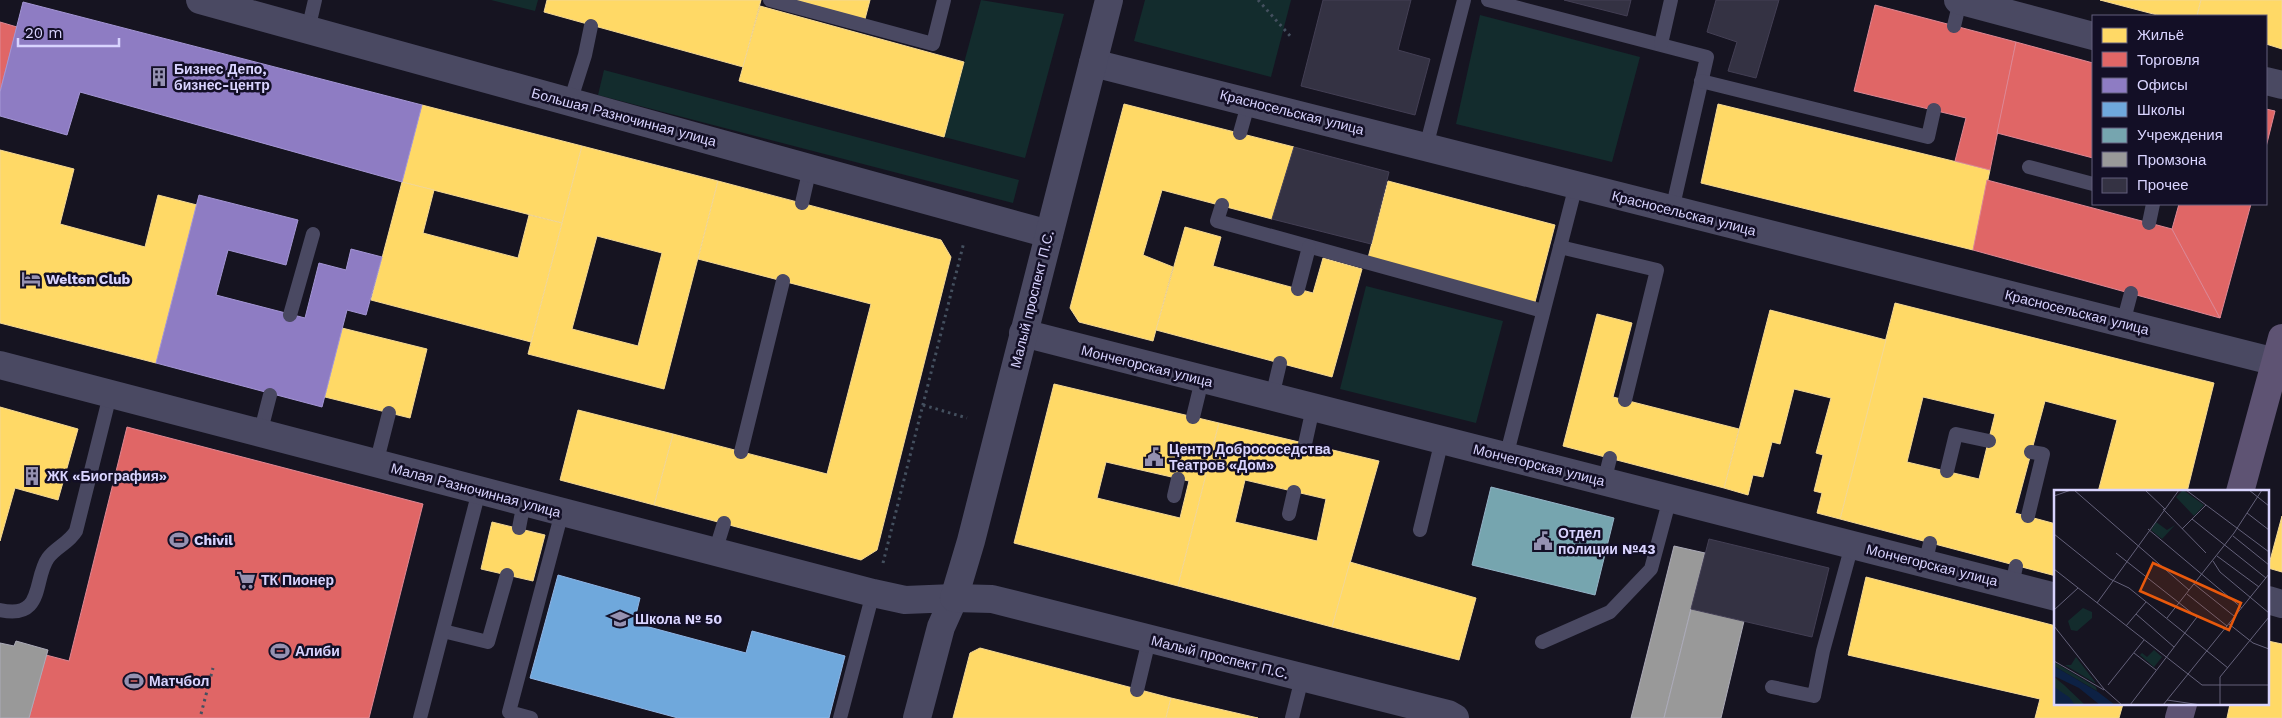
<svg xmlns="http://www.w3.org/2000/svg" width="2282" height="718" font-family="'Work Sans',sans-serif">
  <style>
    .green { fill: #132c2d }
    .homes { fill: #ffd966; stroke: #f4d894; fill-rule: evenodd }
    .shops { fill: #e06666; stroke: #de8794 }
    .offices { fill: #8e7cc3; stroke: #a496d5 }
    .schools { fill: #6fa8dc; stroke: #8fb5e6 }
    .public { fill: #76a5af; stroke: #94b3c7 }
    .industry { fill: #999; stroke: #acabb8 }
    .building { fill: #343243; stroke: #433f54 }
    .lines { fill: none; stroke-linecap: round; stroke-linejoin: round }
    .path { stroke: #44505f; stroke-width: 3; stroke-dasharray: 2.5 4; stroke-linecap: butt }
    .service { stroke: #4a4962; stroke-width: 14 }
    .minor { stroke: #4a4962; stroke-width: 28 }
    .tertiary { stroke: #4a4962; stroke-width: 28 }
    .primary { stroke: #5e5373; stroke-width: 28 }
    .labels { text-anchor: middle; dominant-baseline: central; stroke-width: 5; stroke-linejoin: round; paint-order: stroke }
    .poi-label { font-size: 14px; font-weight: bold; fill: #d9d4ff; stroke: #130f26; text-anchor: start }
    .street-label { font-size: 14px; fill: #d9d4ff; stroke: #130f26 }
    .inset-road { fill: none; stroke: #64617a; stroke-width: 1 }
    .view { fill: #e8590c; fill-opacity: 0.15; stroke: #e8590c; stroke-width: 2.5 }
    .inset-edge { fill: none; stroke: #d9d4ff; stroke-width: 2.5 }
  </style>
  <rect width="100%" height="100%" fill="#161421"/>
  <g class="green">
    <polygon points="491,0 538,0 535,11"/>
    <polygon points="981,0 1064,14 1025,158 944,137"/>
    <polygon points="1145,0 1291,0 1271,77 1134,41"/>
    <polygon points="1480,15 1640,57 1612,162 1456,124"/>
    <polygon points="604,70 1019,180 1013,203 598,95"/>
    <polygon points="1366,286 1503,321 1476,423 1340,389"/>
  </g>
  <g class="homes">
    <polygon points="547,0 761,0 743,67 544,12"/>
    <polygon points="795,0 870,0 865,19"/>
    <polygon points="2100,0 2201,0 2197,16 2161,16"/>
    <polygon points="2201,0 2282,0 2282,49 2266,44 2266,16 2197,16"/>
    <polygon points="760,6 964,62 944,137 739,81"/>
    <polygon points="1124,104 1294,147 1272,219 1162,190 1143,255 1173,267 1153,341 1079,322 1070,308"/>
    <polygon points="1718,104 1990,170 1973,250 1701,183"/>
    <polygon points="422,105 582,146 562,223 402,182"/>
    <path d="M 582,146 L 718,181 L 664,389 L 528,354 ZM 597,236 L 662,253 L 638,346 L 572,329 Z"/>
    <polygon points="0,150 74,169 60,224 145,247 158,195 197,205 156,363 0,323"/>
    <polygon points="718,181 941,240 951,257 877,550 861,560 654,505 673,434 827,474 871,304 698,259"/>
    <polygon points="1388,181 1555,225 1535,302 1368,258"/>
    <polygon points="402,182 434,190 423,233 518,258 529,215 562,223 531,342 371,300"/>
    <polygon points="1185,227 1221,237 1213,266 1313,293 1323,258 1362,269 1332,377 1156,330"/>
    <path d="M 1895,303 L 2214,383 L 2187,492 L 2098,492 L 2117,420 L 2045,401 L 2015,513 L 2056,524 L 2056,576 L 1840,519 ZM 1923,397 L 1995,414 L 1979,479 L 1907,462 Z"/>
    <polygon points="1770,310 1886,340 1840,519 1817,513 1822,493 1814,491 1823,455 1816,453 1831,398 1794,389 1780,444 1772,442 1763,477 1753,475 1748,495 1724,488"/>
    <polygon points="1597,314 1632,323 1613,397 1739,429 1724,488 1563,446"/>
    <polygon points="342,328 427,349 410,418 325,397"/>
    <path d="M 1054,384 L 1219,423 L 1178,586 L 1014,543 ZM 1106,462 L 1189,481 L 1180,518 L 1097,498 Z"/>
    <polygon points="0,407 78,429 58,500 15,488 0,541"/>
    <polygon points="578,410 673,434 654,505 560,480"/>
    <path d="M 1219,423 L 1379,461 L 1332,627 L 1178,586 ZM 1245,480 L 1326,499 L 1317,541 L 1235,522 Z"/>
    <polygon points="2282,516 2282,572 2268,568"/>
    <polygon points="492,522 545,535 533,581 481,569"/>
    <polygon points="1350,562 1476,598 1459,660 1332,627"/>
    <polygon points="1866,577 2056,626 2056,704 2123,704 2119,718 2035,718 2040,699 1848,655"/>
    <polygon points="2268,641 2282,644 2282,718 2227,718 2230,704 2268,704"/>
    <polygon points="980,648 1171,698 1166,718 953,718 970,653"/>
    <polygon points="1171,698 1258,718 1166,718"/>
  </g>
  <g class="shops">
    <polygon points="1875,5 2016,42 1990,170 1955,161 1966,118 1854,91"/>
    <polygon points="0,22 17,27 0,92"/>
    <polygon points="2016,42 2093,63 2093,158 1997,133"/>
    <polygon points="2266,109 2275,111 2266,147"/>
    <polygon points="1987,180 2172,229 2220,318 1973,250"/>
    <polygon points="2179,204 2251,204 2220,318 2172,229"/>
    <polygon points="127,427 423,504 369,718 29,718 46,655 69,661"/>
  </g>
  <g class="offices">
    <polygon points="23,2 422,105 402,182 80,92 67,135 0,116 0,92"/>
    <polygon points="199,195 298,220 286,265 228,250 216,295 305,318 319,263 346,270 351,249 382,257 366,315 347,310 322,407 156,363"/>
  </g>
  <polygon class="schools" points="558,575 640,598 634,623 746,653 752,631 845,656 829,718 678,718 530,678"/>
  <polygon class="public" points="1491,487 1614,518 1595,595 1472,565"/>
  <g class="industry">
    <polygon points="1674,546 1705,553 1691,609 1664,718 1631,718"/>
    <polygon points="1691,609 1744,621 1721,718 1664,718"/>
    <polygon points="16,641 48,650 29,718 0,718 0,643 14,646"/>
  </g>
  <g class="building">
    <polygon points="1323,0 1411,0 1398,50 1430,59 1415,115 1301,86"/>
    <polygon points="1564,0 1631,0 1627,16"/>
    <polygon points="1716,0 1779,0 1756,78 1728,71 1737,42 1707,32"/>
    <polygon points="1294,147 1389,172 1371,244 1272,219"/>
    <polygon points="1709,539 1829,568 1812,637 1691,609"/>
  </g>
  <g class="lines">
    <g class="path">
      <polyline points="1258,0 1292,38"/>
      <polyline points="923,405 967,418"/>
      <polyline points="883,563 964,242"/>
      <polyline points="201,714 213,668"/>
    </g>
    <g class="service">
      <polyline points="770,0 933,44 944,0"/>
      <polyline points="1488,0 1707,57 1672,210"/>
      <polyline points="1954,26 1960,1"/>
      <polyline points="308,30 315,0"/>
      <polyline points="1661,44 1671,0"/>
      <polyline points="1701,81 1928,137 1934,110"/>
      <polyline points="570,102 585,55 591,26"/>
      <polyline points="1240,133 1249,101"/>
      <polyline points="1426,147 1464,0"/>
      <polyline points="2029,167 2093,184"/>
      <polyline points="802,203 810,168"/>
      <polyline points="1222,205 1217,221 1543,311"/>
      <polyline points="2149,223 2153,204"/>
      <polyline points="1560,247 1657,270 1625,400"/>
      <polyline points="1298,289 1309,247"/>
      <polyline points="290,315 313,234"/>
      <polyline points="2123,323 2131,293"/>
      <polyline points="1272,397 1280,363"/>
      <polyline points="1193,417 1202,380"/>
      <polyline points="260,434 270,395"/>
      <polyline points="1305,444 1313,408"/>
      <polyline points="741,452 783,281"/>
      <polyline points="1506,457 1576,185"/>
      <polyline points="376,464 389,413"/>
      <polyline points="1947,471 1956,434 1989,441"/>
      <polyline points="1604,482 1610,458"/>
      <polyline points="1174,496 1178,479"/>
      <polyline points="1289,514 1294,492"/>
      <polyline points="2028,516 2043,454 2031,452"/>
      <polyline points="519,528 524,502"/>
      <polyline points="1420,530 1442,440"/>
      <polyline points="715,552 724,523"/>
      <polyline points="1925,564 1930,543"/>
      <polyline points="2012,585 2016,566"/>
      <path d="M 0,610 C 45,620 33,579 48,558 C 56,547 69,543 76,531 L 110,395"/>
      <polyline points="443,631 488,642 507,575"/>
      <polyline points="1542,642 1610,612 1651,569 1670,498"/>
      <polyline points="1772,687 1814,696 1823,651 1852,545"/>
      <polyline points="1137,690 1149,640"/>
      <polyline points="420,718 479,491"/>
      <polyline points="531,718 509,712 562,512"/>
      <polyline points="840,718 873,593"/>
      <polyline points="1292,718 1302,678"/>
    </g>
    <g class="minor">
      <polyline points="200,0 1049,234"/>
      <polyline points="1958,0 2093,36"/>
      <polyline points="1093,63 2276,362"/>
      <polyline points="2266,81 2282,85"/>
      <polyline points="1023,333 2056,597"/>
      <polyline points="0,365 873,593 905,600 954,598 941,627 917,718"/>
      <polyline points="2268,600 2282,604"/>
    </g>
    <polyline class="tertiary" points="1109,0 971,541 954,598 992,599 1448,714 1455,718"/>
    <g class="primary">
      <polyline points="2240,492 2282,338"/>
      <polyline points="2179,718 2183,704"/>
    </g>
  </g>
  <defs>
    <g id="building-bare" transform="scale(1.5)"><path d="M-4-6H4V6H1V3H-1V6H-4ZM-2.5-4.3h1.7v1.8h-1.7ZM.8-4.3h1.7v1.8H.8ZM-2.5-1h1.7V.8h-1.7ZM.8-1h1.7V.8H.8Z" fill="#9591b1" stroke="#130f26" stroke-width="2.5" paint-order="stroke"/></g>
    <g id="hotel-bare" transform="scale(1.5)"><path d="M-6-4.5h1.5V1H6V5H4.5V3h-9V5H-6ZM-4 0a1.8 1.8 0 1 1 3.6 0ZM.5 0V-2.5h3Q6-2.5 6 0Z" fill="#9591b1" stroke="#130f26" stroke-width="2.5" paint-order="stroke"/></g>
    <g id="civic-bare" transform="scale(1.5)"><path d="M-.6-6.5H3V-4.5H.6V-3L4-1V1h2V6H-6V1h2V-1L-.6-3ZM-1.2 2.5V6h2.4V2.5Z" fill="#9591b1" stroke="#130f26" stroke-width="2.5" paint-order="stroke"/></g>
    <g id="stadium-bare" transform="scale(1.5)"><path d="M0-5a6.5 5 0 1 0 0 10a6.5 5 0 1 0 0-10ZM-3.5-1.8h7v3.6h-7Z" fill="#9591b1" stroke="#130f26" stroke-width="2.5" paint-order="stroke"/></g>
    <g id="supermarket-bare" transform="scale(1.5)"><path d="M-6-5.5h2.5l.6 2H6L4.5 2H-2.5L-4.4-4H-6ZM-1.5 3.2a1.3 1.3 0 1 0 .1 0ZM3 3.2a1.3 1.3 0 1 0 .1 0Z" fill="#9591b1" stroke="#130f26" stroke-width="2.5" paint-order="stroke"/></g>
    <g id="school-bare" transform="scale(1.5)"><path d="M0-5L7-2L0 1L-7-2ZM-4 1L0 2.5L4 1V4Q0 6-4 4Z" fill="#9591b1" stroke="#130f26" stroke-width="2.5" paint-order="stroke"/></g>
  </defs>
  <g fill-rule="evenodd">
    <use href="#building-bare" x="159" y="77"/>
    <use href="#hotel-bare" x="31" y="279"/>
    <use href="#civic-bare" x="1154" y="457"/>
    <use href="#building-bare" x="32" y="476"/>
    <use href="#stadium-bare" x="179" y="540"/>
    <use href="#civic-bare" x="1543" y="541"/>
    <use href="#supermarket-bare" x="246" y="580"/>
    <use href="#school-bare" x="620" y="619"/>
    <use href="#stadium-bare" x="280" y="651"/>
    <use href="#stadium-bare" x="134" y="681"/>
  </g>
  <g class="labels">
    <g class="poi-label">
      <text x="174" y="69">Бизнес Депо,<tspan x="174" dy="16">бизнес-центр</tspan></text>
      <text x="46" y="279">Welton Club</text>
      <text x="1169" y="449">Центр Добрососедства<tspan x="1169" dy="16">Театров «Дом»</tspan></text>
      <text x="47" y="476">ЖК «Биография»</text>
      <text x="1558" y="533">Отдел<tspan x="1558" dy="16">полиции №43</tspan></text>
      <text x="194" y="540">Chivil</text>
      <text x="261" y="580">ТК Пионер</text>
      <text x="635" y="619">Школа № 50</text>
      <text x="295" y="651">Алиби</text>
      <text x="149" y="681">Матчбол</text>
    </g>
    <g class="street-label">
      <text transform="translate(1292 112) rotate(14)">Красносельская улица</text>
      <text transform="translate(624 117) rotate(15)">Большая Разночинная улица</text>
      <text transform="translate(1684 213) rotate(14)">Красносельская улица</text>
      <text transform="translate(1032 299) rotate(-76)">Малый проспект П.С.</text>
      <text transform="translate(2077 312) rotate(14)">Красносельская улица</text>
      <text transform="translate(1147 366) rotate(14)">Мончегорская улица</text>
      <text transform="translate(1539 465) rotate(14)">Мончегорская улица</text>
      <text transform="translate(476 490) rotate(15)">Малая Разночинная улица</text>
      <text transform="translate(1932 565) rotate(14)">Мончегорская улица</text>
      <text transform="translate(1220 657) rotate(14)">Малый проспект П.С.</text>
    </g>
  </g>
  <g transform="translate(2054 490)">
    <rect width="215" height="215" fill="#161421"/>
    <path d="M 129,0 L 150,15 L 140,26 L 122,7 ZM 102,32 L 113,40 L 121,35 L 108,49 L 97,40 ZM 29,118 L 38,122 L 38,128 L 23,141 L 17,140 L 14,131 ZM 100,160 L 108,167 L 100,177 L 86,165 L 88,163 L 93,167 ZM 22,167 L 41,192 L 41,193 L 11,175 L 17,175 ZM 0,172 L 42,197 L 43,201 L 0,176 ZM 0,187 L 10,195 L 31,215 L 21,215 L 0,197 Z" fill="#132c2d"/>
    <path d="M 0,176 L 44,202 L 61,215 L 46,215 L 25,198 L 0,186 ZM 0,197 L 15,207 L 21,215 L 1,215 Z" fill="#0d2144"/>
    <path class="inset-road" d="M 20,0 L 135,100M 91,0 L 111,19M 132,0 L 215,62M 195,0 L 215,16M 0,6 L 17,0M 109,19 L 152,63M 193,23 L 215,40M 138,29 L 212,88M 94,39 L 188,118M 128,39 L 152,15M 0,44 L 56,89 L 75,98 L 174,178M 179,46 L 215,75M 62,63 L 143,127 L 76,215M 163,66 L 205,97M 159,71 L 166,82 L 215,123M 0,79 L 148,195 L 215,195M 140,94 L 180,126M 133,104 L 173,136M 43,113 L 125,0M 0,120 L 24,98M 82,124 L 120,157M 113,128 L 180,43 L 208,0M 175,134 L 199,153 L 215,159M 0,136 L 50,199 L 68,215M 72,136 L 92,112M 80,163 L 102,180M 0,171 L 50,200M 54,195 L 90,150M 113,210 L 147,215M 109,215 L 215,84M 166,215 L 166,187 L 215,127"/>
    <path class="view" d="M 99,73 L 187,113 L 175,140 L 86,101 Z"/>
    <rect width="215" height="215" class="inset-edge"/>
  </g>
  <rect x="2092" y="15" width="175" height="190" fill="#130f26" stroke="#625e7d"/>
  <rect x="2102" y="28" width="25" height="15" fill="#ffd966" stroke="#625e7d"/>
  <text x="2137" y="40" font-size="15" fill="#d9d4ff">Жильё</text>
  <rect x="2102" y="52" width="25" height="15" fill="#e06666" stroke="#625e7d"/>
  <text x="2137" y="65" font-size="15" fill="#d9d4ff">Торговля</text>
  <rect x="2102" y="78" width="25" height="15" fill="#8e7cc3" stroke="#625e7d"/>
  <text x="2137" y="90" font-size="15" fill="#d9d4ff">Офисы</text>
  <rect x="2102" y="102" width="25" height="15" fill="#6fa8dc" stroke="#625e7d"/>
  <text x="2137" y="115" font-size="15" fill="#d9d4ff">Школы</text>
  <rect x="2102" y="128" width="25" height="15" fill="#76a5af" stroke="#625e7d"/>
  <text x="2137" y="140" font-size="15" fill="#d9d4ff">Учреждения</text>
  <rect x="2102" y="152" width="25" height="15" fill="#999999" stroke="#625e7d"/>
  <text x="2137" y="165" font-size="15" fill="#d9d4ff">Промзона</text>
  <rect x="2102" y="178" width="25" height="15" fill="#343243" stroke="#625e7d"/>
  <text x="2137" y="190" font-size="15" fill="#d9d4ff">Прочее</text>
  <path d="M18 38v8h101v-8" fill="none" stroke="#d9d4ff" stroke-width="2.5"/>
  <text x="25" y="38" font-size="15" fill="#d9d4ff" stroke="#130f26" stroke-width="4" paint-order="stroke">20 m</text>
</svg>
